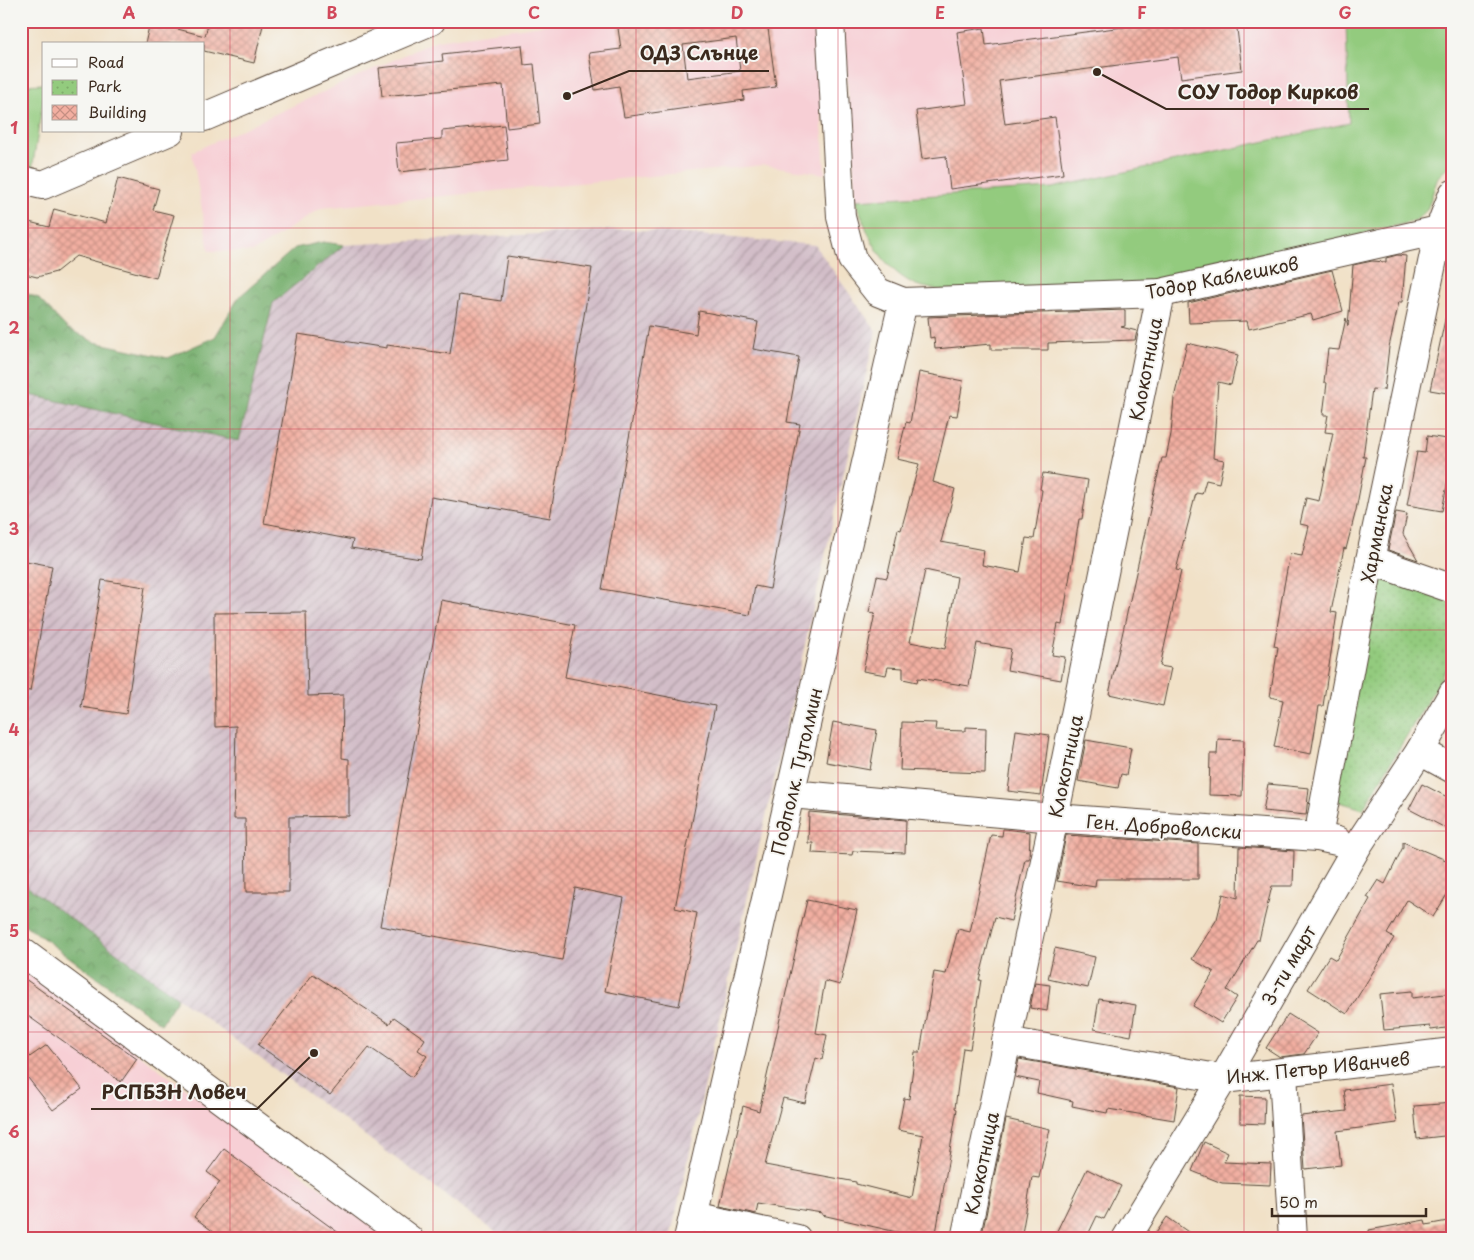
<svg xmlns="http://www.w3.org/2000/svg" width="1474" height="1260" font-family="'Playpen Sans',sans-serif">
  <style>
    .built { fill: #f7cfd5 }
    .industrial { fill: url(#industrial-furrows) }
    .grass { fill: #93cb7e; stroke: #677a4e }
    .forest { fill: url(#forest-crowns); stroke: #586c46 }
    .park { fill: url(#park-dots); stroke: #677a4e }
    .building { fill: url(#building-cross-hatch); fill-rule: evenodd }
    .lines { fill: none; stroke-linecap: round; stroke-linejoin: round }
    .minor-casing { stroke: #564537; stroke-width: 30 }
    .minor { stroke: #fff; stroke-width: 28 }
    .grid { fill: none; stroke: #d1495b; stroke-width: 1; stroke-opacity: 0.55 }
    .labels { text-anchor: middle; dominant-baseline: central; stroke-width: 4; stroke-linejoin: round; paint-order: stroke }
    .street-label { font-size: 18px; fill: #3b2a1e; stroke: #f6f6f2 }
    .leader { fill: none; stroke: #3b2a1e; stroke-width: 2 }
    .callout-dot { fill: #3b2a1e; stroke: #f6f6f2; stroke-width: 2 }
    .callout-label { font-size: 19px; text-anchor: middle; font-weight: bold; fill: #3b2a1e; stroke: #f6f6f2; stroke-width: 4; stroke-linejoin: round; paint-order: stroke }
    .neatline { fill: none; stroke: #d1495b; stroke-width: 2 }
    .grid-label { font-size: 16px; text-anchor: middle; font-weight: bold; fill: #d1495b }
  </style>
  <defs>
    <pattern id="industrial-furrows" width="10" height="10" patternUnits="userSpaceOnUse" patternTransform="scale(1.25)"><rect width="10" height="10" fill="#d2bdc8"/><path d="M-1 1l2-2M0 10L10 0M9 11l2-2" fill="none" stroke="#ac9aa2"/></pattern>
    <pattern id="forest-crowns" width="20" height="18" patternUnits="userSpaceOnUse" patternTransform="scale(1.25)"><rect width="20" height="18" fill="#76af6d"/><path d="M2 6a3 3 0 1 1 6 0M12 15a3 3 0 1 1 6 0" fill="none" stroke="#628f59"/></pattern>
    <pattern id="park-dots" width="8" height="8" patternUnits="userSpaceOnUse" patternTransform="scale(1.25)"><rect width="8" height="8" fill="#93cb7e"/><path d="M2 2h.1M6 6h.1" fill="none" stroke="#80ae6c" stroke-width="1.8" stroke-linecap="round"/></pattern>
    <pattern id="building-cross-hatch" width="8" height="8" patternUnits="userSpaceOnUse" patternTransform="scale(1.25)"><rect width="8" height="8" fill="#f2afa1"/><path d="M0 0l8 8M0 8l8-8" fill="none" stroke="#c58f83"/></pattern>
  </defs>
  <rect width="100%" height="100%" fill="#f6f6f2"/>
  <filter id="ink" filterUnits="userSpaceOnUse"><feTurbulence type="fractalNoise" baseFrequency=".02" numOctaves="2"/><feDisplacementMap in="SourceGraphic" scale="10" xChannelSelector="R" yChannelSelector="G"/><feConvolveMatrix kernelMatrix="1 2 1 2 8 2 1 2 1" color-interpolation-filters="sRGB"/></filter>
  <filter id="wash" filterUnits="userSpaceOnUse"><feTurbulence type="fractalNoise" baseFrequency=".0096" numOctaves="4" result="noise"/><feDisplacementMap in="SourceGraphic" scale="20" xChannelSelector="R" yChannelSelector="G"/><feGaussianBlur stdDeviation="1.12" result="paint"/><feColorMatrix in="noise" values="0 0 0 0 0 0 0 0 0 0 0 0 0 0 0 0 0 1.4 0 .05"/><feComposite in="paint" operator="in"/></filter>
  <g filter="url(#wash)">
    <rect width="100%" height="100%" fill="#f1e1c7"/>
    <g class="built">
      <polygon points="570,21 816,21 825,174 765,165 321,208 253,252 209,251 192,152 437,40"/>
      <polygon points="843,21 1346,21 1349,123 1052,188 856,200"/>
      <polygon points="21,968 391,1239 21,1239"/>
    </g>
    <polygon class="industrial" points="628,229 815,245 876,331 670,1239 505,1239 21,882 21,393 239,441 273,303 344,245"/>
    <g class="grass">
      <path d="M 1346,21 L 1453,21 L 1453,162 L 1438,177 L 1427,210 L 1415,221 L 1160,283 L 946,291 C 936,289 921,288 912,283 C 879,265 867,234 856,200 L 1052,188 L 1349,123 Z"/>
      <polygon points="44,84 44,94 32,170 21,167 21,85"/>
    </g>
    <g class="forest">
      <polygon points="323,242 344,245 273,303 239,441 21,393 21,291 38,298 67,328 94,342 168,358 215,337 239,297 295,248"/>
      <polygon points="21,882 178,998 161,1024 21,922"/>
    </g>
    <polygon class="park" points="1378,575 1453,601 1453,658 1363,809 1333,800"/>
    <g id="blocks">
      <g class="building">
        <polygon points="209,21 264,21 254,63 204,51 204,44 145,44 150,22 205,36"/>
        <path d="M 664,21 L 767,21 L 776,87 L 743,91 L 744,100 L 624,117 L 619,86 L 595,90 L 589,53 L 621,49 L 618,28 ZM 736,38 L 740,71 L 687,78 L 683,45 Z"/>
        <polygon points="1169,21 1236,21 1242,70 1181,78 1178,57 999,81 1005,124 1055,117 1063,174 950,189 946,156 922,159 916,111 967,104 957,32 984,28 986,45"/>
        <polygon points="522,45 524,65 534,64 540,124 507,128 503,85 382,96 379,68 443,61 442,54"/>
        <polygon points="504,125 508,160 399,172 396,143 442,139 442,131"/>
        <polygon points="118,178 159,189 153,210 174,215 156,278 76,256 56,272 37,277 21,273 21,220 49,227 54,209 106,223"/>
        <polygon points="1397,255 1406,256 1402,302 1399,302 1389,347 1384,390 1372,389 1363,457 1366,457 1356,510 1346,549 1344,548 1331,612 1337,613 1323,706 1319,706 1311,754 1274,747 1283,700 1270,697 1278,647 1274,646 1283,591 1290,554 1302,556 1309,526 1300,524 1306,498 1319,501 1333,433 1325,432 1328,415 1323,415 1327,383 1324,382 1328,349 1339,350 1346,318 1348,326 1353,265 1372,261 1386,262 1386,258"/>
        <polygon points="507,256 592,268 550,518 431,497 421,559 351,548 353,540 264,523 298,334 387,348 387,345 450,354 459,295 501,301"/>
        <polygon points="1332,270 1343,311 1313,320 1311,314 1249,329 1247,321 1189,323 1188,303"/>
        <polygon points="1125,310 1125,326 1121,327 1137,331 1135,340 1048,343 1048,350 991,350 991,344 935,349 934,337 930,338 928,317"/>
        <polygon points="699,311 758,322 753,349 799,357 787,422 800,424 770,589 755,586 750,615 602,589 649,326 696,334"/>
        <polygon points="1446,315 1453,315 1453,394 1430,390"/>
        <polygon points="1187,343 1238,355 1231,385 1218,382 1213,458 1224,460 1219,483 1206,480 1202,494 1196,493 1176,570 1181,571 1160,666 1171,668 1163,706 1109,694 1156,483 1162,458 1166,458 1171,434 1174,398"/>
        <path d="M 919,372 L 963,381 L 957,416 L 949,415 L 933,482 L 955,489 L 941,542 L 984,550 L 982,565 L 1020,572 L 1026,538 L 1034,539 L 1042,490 L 1040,489 L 1043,473 L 1088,480 L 1082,519 L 1079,519 L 1062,625 L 1058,624 L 1052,655 L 1065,657 L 1061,680 L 1007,670 L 1011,649 L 977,643 L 969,686 L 918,678 L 917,682 L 903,679 L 903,668 L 888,667 L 886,675 L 863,671 L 875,613 L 869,612 L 877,576 L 887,578 L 898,529 L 901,530 L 919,464 L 897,459 L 906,422 L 910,423 ZM 925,570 L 957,577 L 945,649 L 910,642 Z"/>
        <polygon points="1427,436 1453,440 1453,474 1449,474 1442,511 1407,505 1417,452 1425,453"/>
        <polygon points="1396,512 1407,514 1403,534 1418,560 1388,550"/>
        <polygon points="21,560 52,566 30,691 21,690"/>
        <polygon points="102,580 145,587 126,714 81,707"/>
        <polygon points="441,600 575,625 565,677 715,706 675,908 697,913 679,1006 605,991 624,898 575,888 562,960 380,926"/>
        <polygon points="306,612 308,696 343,695 342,758 349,759 349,816 289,817 289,892 246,892 245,819 234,819 236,726 215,727 214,613"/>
        <polygon points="833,722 877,730 870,770 826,762"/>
        <polygon points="902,722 936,723 935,730 966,731 966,727 986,728 985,773 900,770"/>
        <polygon points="1016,730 1049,735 1041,795 1008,791"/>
        <polygon points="1218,739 1244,740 1242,796 1209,795 1210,754 1217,754"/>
        <polygon points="1086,740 1131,748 1126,775 1121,774 1118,788 1078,781"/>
        <polygon points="1268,784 1309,788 1306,815 1263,811"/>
        <polygon points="1422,784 1453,800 1453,832 1409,809"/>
        <polygon points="809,812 906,820 905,853 853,851 852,855 812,853 813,843 808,843"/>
        <polygon points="1003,829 1030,832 1029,859 1025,859 1011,921 995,917 979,980 981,980 970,1049 963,1048 955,1108 957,1109 935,1239 910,1235 822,1215 822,1213 758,1203 756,1214 720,1206 743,1106 759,1111 807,900 857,910 840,985 825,981 816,1033 827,1035 822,1060 816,1058 805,1103 783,1098 765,1165 856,1182 856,1184 912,1198 923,1135 898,1130 904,1098 909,1099 915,1052 920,1052 934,972 946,974 958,929 970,932 991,835 1002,836"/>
        <polygon points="1066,835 1198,844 1198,879 1096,879 1095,887 1057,881"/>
        <polygon points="1403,842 1453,863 1453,885 1433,917 1407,900 1387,934 1394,938 1347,1014 1308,989 1329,956 1336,960 1370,899 1367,897 1378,880 1385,884 1403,847"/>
        <polygon points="1239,847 1294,851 1293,886 1272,886 1259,940 1257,940 1227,990 1237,997 1221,1023 1193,1006 1214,972 1192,959 1217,919 1223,894 1238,898"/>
        <polygon points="1055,948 1095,957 1088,988 1048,979"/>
        <polygon points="313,974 389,1024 394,1017 425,1039 418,1050 427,1056 412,1077 369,1047 330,1095 258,1045"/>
        <polygon points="21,976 137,1059 121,1082 21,1011"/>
        <polygon points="1035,983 1050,985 1047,1011 1030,1008"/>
        <polygon points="1412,991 1412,998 1453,993 1453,1027 1431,1030 1430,1026 1384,1030 1380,994"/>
        <polygon points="1099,999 1136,1005 1131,1036 1094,1029"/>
        <polygon points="1288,1014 1318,1033 1304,1054 1280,1057 1266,1048"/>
        <polygon points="47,1045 82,1089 53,1110 21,1069 21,1063"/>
        <polygon points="1019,1059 1179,1087 1174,1120 1108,1109 1107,1113 1072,1106 1073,1101 1037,1093 1039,1082 1015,1077"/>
        <polygon points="1391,1084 1397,1123 1337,1131 1341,1165 1305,1169 1301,1116 1347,1111 1344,1090"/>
        <polygon points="1240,1096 1265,1097 1264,1124 1240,1123"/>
        <polygon points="1453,1103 1453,1135 1417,1139 1414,1106"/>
        <polygon points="1006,1119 1050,1129 1039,1178 1032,1177 1021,1239 981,1239"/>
        <polygon points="1204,1142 1228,1153 1224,1162 1271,1164 1270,1185 1222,1183 1192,1171"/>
        <polygon points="224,1149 347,1239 223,1239 194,1217 220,1182 207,1172"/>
        <polygon points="1087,1169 1121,1186 1104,1219 1097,1216 1086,1239 1053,1239"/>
        <polygon points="1167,1217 1198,1239 1152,1239"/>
        <polygon points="1425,1220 1426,1225 1453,1220 1453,1239 1370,1239 1369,1230"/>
      </g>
    </g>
  </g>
  <g filter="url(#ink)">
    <use href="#blocks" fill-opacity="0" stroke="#564537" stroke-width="1"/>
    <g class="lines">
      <g class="minor-casing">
        <g id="minor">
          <polyline points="830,21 841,217 852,259 878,292 903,302 1161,293 1439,230 1453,194"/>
          <polyline points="204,117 431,21"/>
          <polyline points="21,180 43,185 170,131"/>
          <polyline points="1370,560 1453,589"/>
          <polyline points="1420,751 1453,769"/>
          <polyline points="791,794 1054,818 1318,837 1337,841"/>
          <polyline points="1318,837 1370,560 1439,230"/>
          <polyline points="21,951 409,1239"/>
          <polyline points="1006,1041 1223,1079 1453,1052"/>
          <polyline points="1283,1073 1293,1239"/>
          <polyline points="694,1216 797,1239"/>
          <polyline points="688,1239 903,302"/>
          <polyline points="965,1239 1054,818 1161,293"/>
          <polyline points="1126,1239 1223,1079 1358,845 1420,751 1453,693"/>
        </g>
      </g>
      <use href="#minor" class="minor"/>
    </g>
  </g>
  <path class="grid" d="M 230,21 L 230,1239M 433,21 L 433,1239M 636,21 L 636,1239M 838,21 L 838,1239M 1041,21 L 1041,1239M 1244,21 L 1244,1239M 21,228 L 1453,228M 21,429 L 1453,429M 21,630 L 1453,630M 21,831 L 1453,831M 21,1032 L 1453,1032"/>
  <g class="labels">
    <g class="street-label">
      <text transform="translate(1222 277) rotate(-11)">Тодор Каблешков</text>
      <text transform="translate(1145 369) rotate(-79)">Клокотница</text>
      <text transform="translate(1376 533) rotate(-79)">Харманска</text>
      <text transform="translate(1065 766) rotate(-78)">Клокотница</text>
      <text transform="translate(796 771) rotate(-77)">Подполк. Тутолмин</text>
      <text transform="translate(1164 826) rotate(4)">Ген. Доброволски</text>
      <text transform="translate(1288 965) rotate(-60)">3-ти март</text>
      <text transform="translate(1318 1067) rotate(-6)">Инж. Петър Иванчев</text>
      <text transform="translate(981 1163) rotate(-78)">Клокотница</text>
    </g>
  </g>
  <path class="leader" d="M567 96L629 71H769M1097 72L1166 109H1369M314 1053L257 1109H91"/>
  <g class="callout-dot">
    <circle cx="567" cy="96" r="5"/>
    <circle cx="1097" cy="72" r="5"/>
    <circle cx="314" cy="1053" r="5"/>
  </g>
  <g class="callout-label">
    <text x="699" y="60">ОДЗ Слънце</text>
    <text x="1268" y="99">СОУ Тодор Кирков</text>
    <text x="174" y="1099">РСПБЗН Ловеч</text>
  </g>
  <rect width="1474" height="1260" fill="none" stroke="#f6f6f2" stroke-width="55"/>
  <rect x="42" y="42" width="162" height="90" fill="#f6f6f2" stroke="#aba49d"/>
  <rect x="52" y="59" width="25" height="8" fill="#ffffff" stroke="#aba49d"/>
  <text x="88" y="68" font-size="15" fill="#3b2a1e">Road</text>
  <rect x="52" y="80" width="25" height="15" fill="url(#park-dots)" stroke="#aba49d"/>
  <text x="88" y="92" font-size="15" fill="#3b2a1e">Park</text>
  <rect x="52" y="105" width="25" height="15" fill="url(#building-cross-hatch)" stroke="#aba49d"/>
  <text x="88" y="118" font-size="15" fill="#3b2a1e">Building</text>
  <path d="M1272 1208v8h154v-8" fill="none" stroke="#3b2a1e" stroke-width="2.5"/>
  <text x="1279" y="1208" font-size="15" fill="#3b2a1e" stroke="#f6f6f2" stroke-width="4" paint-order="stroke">50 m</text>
  <rect x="28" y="28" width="1418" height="1204" class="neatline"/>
  <g class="grid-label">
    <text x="129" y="19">A</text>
    <text x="332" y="19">B</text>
    <text x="534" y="19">C</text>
    <text x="737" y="19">D</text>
    <text x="940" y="19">E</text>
    <text x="1142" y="19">F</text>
    <text x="1345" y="19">G</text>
    <text x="14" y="134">1</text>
    <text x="14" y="334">2</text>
    <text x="14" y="535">3</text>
    <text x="14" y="736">4</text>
    <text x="14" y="937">5</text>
    <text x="14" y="1138">6</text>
  </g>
</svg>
